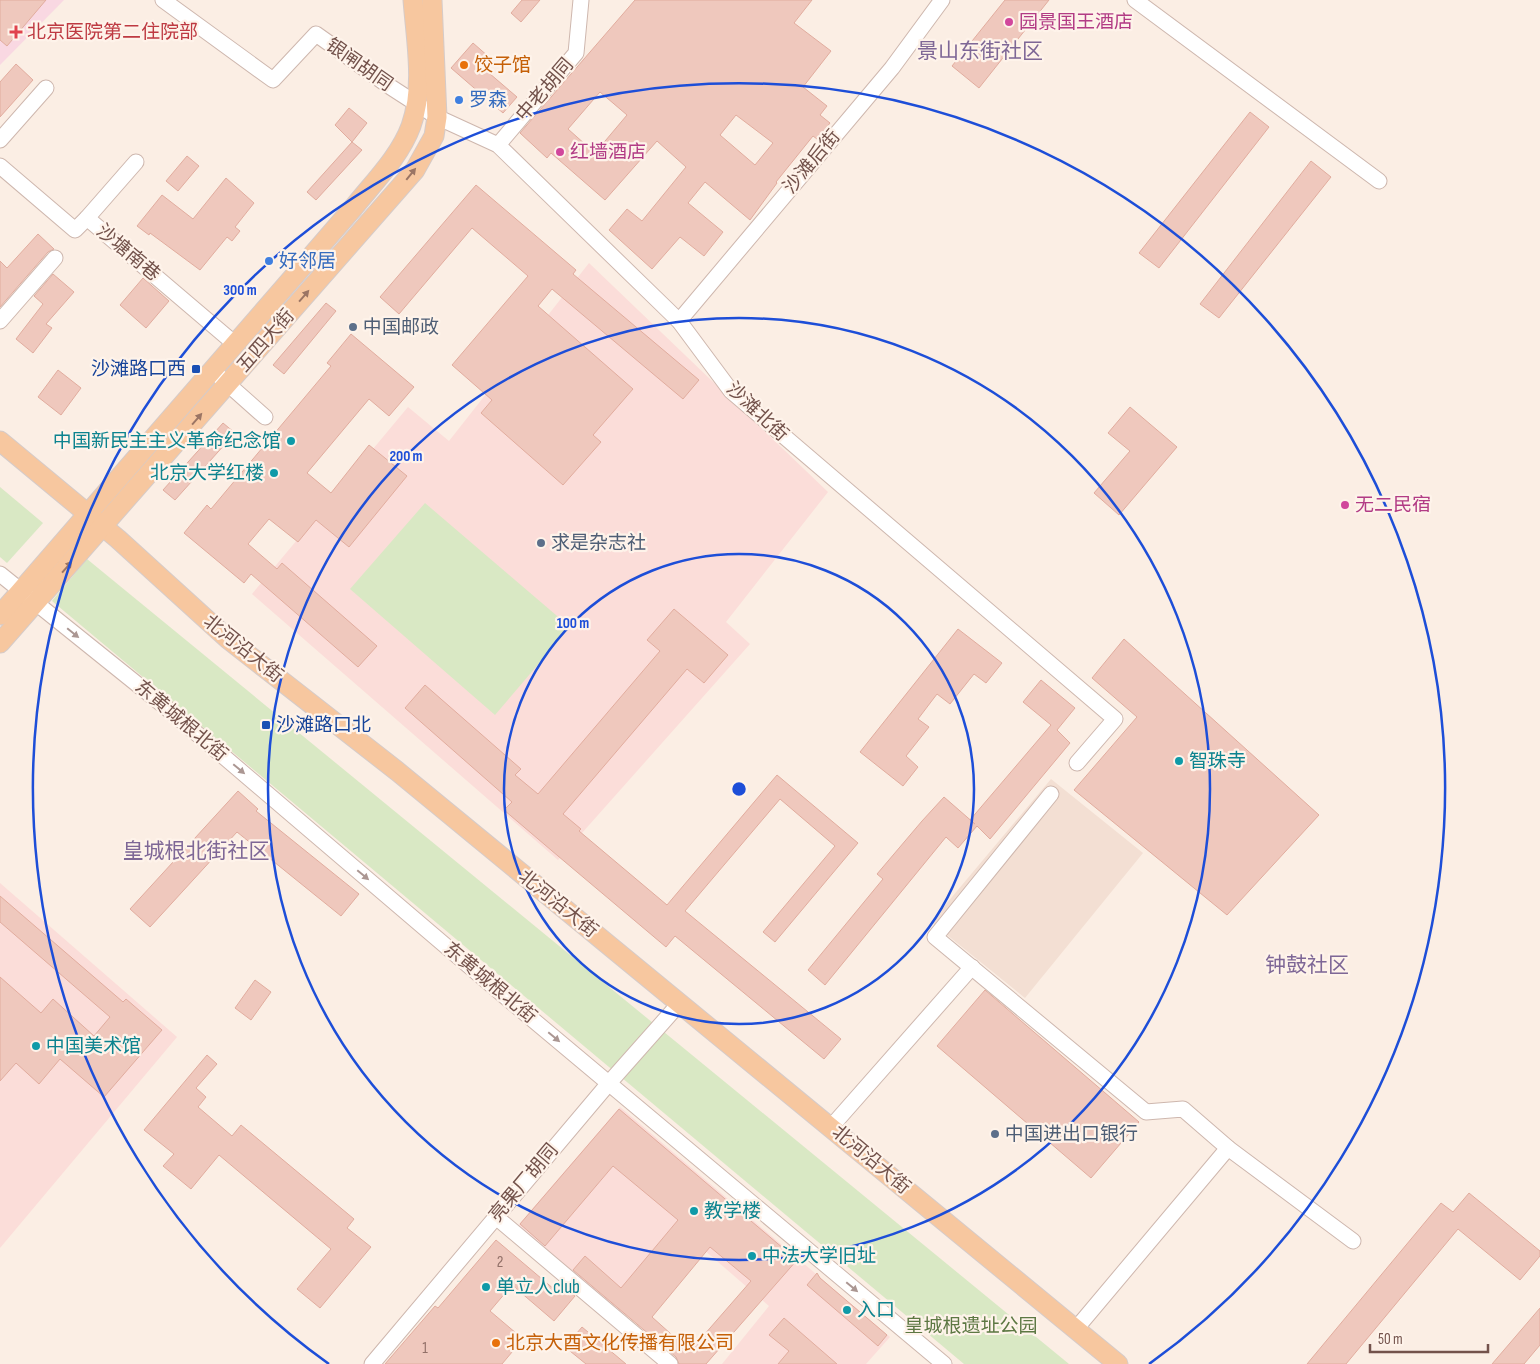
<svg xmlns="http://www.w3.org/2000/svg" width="1540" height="1364" font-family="'Sofia Sans Condensed','Noto Sans SC',sans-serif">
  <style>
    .residential { fill: #f3dfd3 }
    .commercial { fill: #fbddd9 }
    .medical { fill: #f9d8e2 }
    .green { fill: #d9e8c4 }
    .building { fill: #efc8bd; stroke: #e1ac9e; fill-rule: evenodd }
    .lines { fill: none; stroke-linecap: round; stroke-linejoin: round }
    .minor-casing { stroke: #ceb7ae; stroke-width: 17 }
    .major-casing { stroke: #d5cbc9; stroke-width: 21 }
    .minor { stroke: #fff; stroke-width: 15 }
    .major { stroke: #f7c79f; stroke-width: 19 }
    .oneway { fill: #9b7564 }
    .oneway2 { fill: #ab9793 }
    .ring { fill: none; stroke: #1d4ed8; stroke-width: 2.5 }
    .hotel-dot { fill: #d1479c; stroke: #fef3ea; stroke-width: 2 }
    .health-dot { fill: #e0444e; stroke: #fef3ea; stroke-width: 2 }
    .food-dot { fill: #e8710a; stroke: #fef3ea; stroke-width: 2 }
    .shop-dot { fill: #3f7fe0; stroke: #fef3ea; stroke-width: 2 }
    .service-dot { fill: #5c6f8a; stroke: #fef3ea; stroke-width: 2 }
    .transit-dot { fill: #1a4fb4; stroke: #fef3ea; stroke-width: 2 }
    .culture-dot { fill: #0f9aa8; stroke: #fef3ea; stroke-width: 2 }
    .labels { text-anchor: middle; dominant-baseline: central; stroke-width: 4.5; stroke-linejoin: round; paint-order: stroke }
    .number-label { font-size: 16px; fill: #927068 }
    .hotel-label { font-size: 19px; fill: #b23c85; stroke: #fef3ea; text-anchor: start }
    .health-label { font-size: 19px; fill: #be3a42; stroke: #fef3ea; text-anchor: start }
    .street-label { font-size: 19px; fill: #73524b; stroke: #fef3ea }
    .food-label { font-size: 19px; fill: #c56008; stroke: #fef3ea; text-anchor: start }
    .shop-label { font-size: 19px; fill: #366cbe; stroke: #fef3ea; text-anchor: start }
    .service-label { font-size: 19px; fill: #4e5e75; stroke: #fef3ea; text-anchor: start }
    .transit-label { font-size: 19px; fill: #164399; stroke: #fef3ea; text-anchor: end }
    .culture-label { font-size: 19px; fill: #0d838f; stroke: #fef3ea; text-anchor: start }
    .park-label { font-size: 19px; fill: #5d7843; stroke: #fef3ea }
    .quarter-label { font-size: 21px; fill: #7e6796; stroke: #fef3ea }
    .centre { fill: #1d4ed8; stroke: #fef3ea; stroke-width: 2.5 }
    .ring-label { font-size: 15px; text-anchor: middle; font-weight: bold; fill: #1d4ed8; stroke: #fef3ea; stroke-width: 4.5; stroke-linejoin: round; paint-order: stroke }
  </style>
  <rect width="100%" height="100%" fill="#fbeee4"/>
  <polygon class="residential" points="1051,779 1143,853 1025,998 931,922"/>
  <g class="commercial">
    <polygon points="589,263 828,492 726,622 750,644 558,860 252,594 408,407 449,441"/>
    <polygon points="0,883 177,1037 0,1248"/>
    <polygon points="620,1107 890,1337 866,1364 722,1364 769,1306 689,1237 620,1318 515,1229"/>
  </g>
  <polygon class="medical" points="0,0 64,0 0,65"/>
  <g class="green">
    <polygon points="0,487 43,523 7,563 0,557"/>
    <polygon points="425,503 570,627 495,715 350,589"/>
    <polygon points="87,559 1069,1364 964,1364 52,601"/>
  </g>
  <g class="building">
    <polygon points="0,0 46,0 7,46 0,40"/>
    <polygon points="522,0 540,0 521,22 511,13"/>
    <path d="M 635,0 L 812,0 L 794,23 L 831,51 L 803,87 L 827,106 L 820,115 L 830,123 L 817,139 L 813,136 L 776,182 L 777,183 L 750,220 L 705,182 L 688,203 L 723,232 L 704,256 L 680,237 L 652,269 L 609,230 L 627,209 L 642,221 L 686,167 L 657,141 L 605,200 L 551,153 L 547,158 L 520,133 ZM 600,92 L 627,115 L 595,153 L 568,129 ZM 736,115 L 773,143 L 755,165 L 720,135 Z"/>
    <polygon points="1005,0 1049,0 979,88 952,66"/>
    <polygon points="473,43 489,57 482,67 517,97 503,113 451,68"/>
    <polygon points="16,64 33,80 0,117 0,82"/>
    <polygon points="349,108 367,123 352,142 335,125"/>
    <polygon points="1250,112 1269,127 1159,268 1139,253"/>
    <polygon points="352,142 362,150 316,200 307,192"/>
    <polygon points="187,156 199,166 178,191 166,181"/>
    <polygon points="1311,161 1331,177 1219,318 1200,304"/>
    <polygon points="226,178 254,203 235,227 240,231 232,241 227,237 200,270 150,233 149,235 137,226 162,195 193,219"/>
    <polygon points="476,185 576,270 573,274 699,380 683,399 552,289 538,306 633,389 593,435 601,442 563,485 481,413 492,400 452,365 528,276 472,228 399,314 380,297"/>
    <polygon points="38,234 54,249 48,252 0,307 0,261 7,268"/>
    <polygon points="53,274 74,292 46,324 52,328 33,353 16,339 43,304 34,296"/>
    <polygon points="143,278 169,301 146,328 120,305"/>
    <polygon points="326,303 336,311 284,374 273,365"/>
    <polygon points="351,334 414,387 389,416 369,399 307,473 331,493 369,445 407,476 349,547 316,520 298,542 269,519 248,544 277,569 282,563 377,646 358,667 251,574 244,583 184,533 207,505 211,509 331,366 327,363"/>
    <polygon points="58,370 81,388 61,415 38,397"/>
    <polygon points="1130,407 1177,447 1119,515 1094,493 1130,451 1108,433"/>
    <polygon points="223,423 235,433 175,500 163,490"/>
    <polygon points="674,609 728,655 704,683 687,669 563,814 581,829 579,831 667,905 777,775 858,843 775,942 763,932 835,846 780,799 685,911 841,1039 824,1059 675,936 666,947 558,856 504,810 512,802 405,708 425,685 521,769 515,775 538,794 660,651 647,640"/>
    <polygon points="958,629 1002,663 986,683 974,674 950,704 937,694 918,719 929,727 906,756 918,767 903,786 860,752"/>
    <polygon points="1124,639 1319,815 1227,915 1074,790 1137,717 1092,678"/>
    <polygon points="1041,680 1075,708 1057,730 1070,743 990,839 977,826 958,848 946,837 825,985 808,970 883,879 877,874 922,821 944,797 975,824 970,820 1051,725 1023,702"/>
    <polygon points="238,791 258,809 256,811 359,894 341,916 237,832 150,927 130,909"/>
    <polygon points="0,896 123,1002 126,999 162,1030 104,1097 60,1059 39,1084 16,1063 0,1081 0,977 41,1013 53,999 94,1036 110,1017 0,922"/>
    <polygon points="255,980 271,992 251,1020 235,1008"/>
    <polygon points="985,990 1139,1122 1091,1178 937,1046"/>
    <polygon points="207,1055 217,1064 196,1088 206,1097 198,1107 232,1136 241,1125 354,1219 347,1228 371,1247 320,1308 297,1289 331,1249 219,1155 191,1189 163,1166 174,1154 144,1130"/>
    <path d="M 619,1109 L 797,1260 L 706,1364 L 679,1364 L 676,1357 L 573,1270 L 585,1256 L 621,1288 L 678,1220 L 613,1166 L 545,1246 L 520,1224 ZM 710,1247 L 751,1281 L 690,1351 L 652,1317 Z"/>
    <polygon points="1469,1193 1540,1251 1540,1256 1520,1280 1458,1229 1346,1364 1307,1364 1441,1203 1453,1212"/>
    <polygon points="496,1240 555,1290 560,1284 575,1296 554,1321 512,1285 490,1311 523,1339 502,1364 385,1364 435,1306 438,1308"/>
    <polygon points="817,1273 820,1278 887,1335 878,1346 807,1285"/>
    <polygon points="1540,1308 1540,1345 1524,1364 1492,1364"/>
    <polygon points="784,1318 837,1364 778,1364 789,1351 769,1335"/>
    <polygon points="582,1327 626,1364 586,1364 565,1347"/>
  </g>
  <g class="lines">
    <g class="minor-casing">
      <g id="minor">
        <polyline points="163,0 273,80 316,34 389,86 437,117 498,145 679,321 731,391 1115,719 1077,763"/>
        <polyline points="1135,0 1379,181"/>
        <polyline points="0,140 46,88"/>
        <polyline points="498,145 576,53 581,0"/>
        <polyline points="0,166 75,230 87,218 235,344"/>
        <polyline points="87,218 136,162"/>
        <polyline points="0,321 55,258"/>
        <polyline points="679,321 892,68 942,0"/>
        <polyline points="212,370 265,417"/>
        <polyline points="0,574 168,709 495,988 944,1364"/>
        <polyline points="1051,794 935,937 1146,1112 1183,1109 1228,1148"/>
        <polyline points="831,1127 972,967"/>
        <polyline points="496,1217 670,1364"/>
        <polyline points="1075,1330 1228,1148 1353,1241"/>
        <polyline points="372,1364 609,1083 679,1004"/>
      </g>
    </g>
    <g class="major-casing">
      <g id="major">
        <polyline points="0,441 118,539 228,639 397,771 1118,1364"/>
        <path d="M 0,615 L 354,207 C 374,182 400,156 411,126 C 425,87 416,40 413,0"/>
        <polyline points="0,643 415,170 434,136 437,117 432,0"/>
      </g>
    </g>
    <use href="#minor" class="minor"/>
    <use href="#major" class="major"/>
  </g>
  <defs><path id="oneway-solid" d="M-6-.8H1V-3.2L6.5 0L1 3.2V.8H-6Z" transform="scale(1.25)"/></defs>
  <g class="oneway">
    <use href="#oneway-solid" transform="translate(411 174) rotate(-51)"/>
    <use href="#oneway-solid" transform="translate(304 296) rotate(-49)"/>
    <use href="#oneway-solid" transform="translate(197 419) rotate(-49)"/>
    <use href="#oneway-solid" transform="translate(67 567) rotate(-49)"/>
  </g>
  <g class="oneway2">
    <use href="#oneway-solid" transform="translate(73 633) rotate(39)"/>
    <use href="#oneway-solid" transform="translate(239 769) rotate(40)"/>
    <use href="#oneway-solid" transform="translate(363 875) rotate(40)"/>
    <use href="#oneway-solid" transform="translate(554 1037) rotate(40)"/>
    <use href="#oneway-solid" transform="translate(852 1287) rotate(40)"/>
  </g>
  <g class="ring">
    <circle cx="739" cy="789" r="235"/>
    <circle cx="739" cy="789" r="471"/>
    <path d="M329 1364A706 706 0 1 1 1149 1364"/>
  </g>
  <g class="hotel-dot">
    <circle cx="1009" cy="22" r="5"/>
    <circle cx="560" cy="152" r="5"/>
    <circle cx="1345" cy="505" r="5"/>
  </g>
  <path class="health-dot" d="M13.5 24.5h5v5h5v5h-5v5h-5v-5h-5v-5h5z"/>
  <g class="food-dot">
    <circle cx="464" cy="65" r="5"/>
    <circle cx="496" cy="1343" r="5"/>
  </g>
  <g class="shop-dot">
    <circle cx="459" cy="100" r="5"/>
    <circle cx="269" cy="261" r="5"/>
  </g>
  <g class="service-dot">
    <circle cx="353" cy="327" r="5"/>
    <circle cx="541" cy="543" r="5"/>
    <circle cx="995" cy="1134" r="5"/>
  </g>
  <g class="transit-dot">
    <rect x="191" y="364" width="10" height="10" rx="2.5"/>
    <rect x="261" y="720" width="10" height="10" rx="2.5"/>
  </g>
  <g class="culture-dot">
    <circle cx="291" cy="441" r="5"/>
    <circle cx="274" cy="473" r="5"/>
    <circle cx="1179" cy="761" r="5"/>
    <circle cx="36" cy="1046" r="5"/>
    <circle cx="694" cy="1211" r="5"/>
    <circle cx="752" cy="1256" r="5"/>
    <circle cx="486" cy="1287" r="5"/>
    <circle cx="847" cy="1310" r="5"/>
  </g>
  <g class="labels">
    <g class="number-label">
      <text x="500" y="1262">2</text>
      <text x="425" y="1348">1</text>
    </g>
    <g class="hotel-label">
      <text x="1019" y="22">园景国王酒店</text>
      <text x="570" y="152">红墙酒店</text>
      <text x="1355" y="505">无二民宿</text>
    </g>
    <g class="health-label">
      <text x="27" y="32">北京医院第二住院部</text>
    </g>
    <g class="street-label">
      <text transform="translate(359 65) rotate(35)">银闸胡同</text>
      <text transform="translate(545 90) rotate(-49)">中老胡同</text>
      <text transform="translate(812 162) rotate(-50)">沙滩后街</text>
      <text transform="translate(128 253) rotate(40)">沙塘南巷</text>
      <text transform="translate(266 341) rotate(-49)">五四大街</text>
      <text transform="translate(757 412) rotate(43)">沙滩北街</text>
      <text transform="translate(243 649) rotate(39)">北河沿大街</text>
      <text transform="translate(181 721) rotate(40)">东黄城根北街</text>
      <text transform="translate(558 904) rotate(39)">北河沿大街</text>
      <text transform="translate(490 983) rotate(40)">东黄城根北街</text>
      <text transform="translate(871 1160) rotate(40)">北河沿大街</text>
      <text transform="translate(524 1183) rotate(-50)">亮果厂胡同</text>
    </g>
    <g class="food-label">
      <text x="474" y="65">饺子馆</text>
      <text x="506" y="1343">北京大酉文化传播有限公司</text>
    </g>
    <g class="shop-label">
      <text x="469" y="100">罗森</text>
      <text x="279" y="261">好邻居</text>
    </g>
    <g class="service-label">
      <text x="363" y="327">中国邮政</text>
      <text x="551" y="543">求是杂志社</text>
      <text x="1005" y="1134">中国进出口银行</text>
    </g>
    <g class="transit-label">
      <text x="186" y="369">沙滩路口西</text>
      <text x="276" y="725" text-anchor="start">沙滩路口北</text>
    </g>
    <g class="culture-label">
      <text x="281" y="441" text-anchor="end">中国新民主主义革命纪念馆</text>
      <text x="264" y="473" text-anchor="end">北京大学红楼</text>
      <text x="1189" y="761">智珠寺</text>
      <text x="46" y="1046">中国美术馆</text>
      <text x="704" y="1211">教学楼</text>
      <text x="762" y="1256">中法大学旧址</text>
      <text x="496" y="1287">单立人club</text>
      <text x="857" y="1310">入口</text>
    </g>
    <g class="park-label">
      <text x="971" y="1326">皇城根遗址公园</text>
    </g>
    <g class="quarter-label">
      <text x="980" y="51">景山东街社区</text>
      <text x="196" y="851">皇城根北街社区</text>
      <text x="1307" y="965">钟鼓社区</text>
    </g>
  </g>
  <circle cx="739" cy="789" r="8" class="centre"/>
  <g class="ring-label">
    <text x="240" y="295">300 m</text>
    <text x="406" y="461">200 m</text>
    <text x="573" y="628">100 m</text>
  </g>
  <path d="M1370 1344v8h118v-8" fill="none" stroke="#73524b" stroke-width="2.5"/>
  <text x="1378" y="1344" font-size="15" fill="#73524b" stroke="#fef3ea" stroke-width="4" paint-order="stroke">50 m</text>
</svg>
